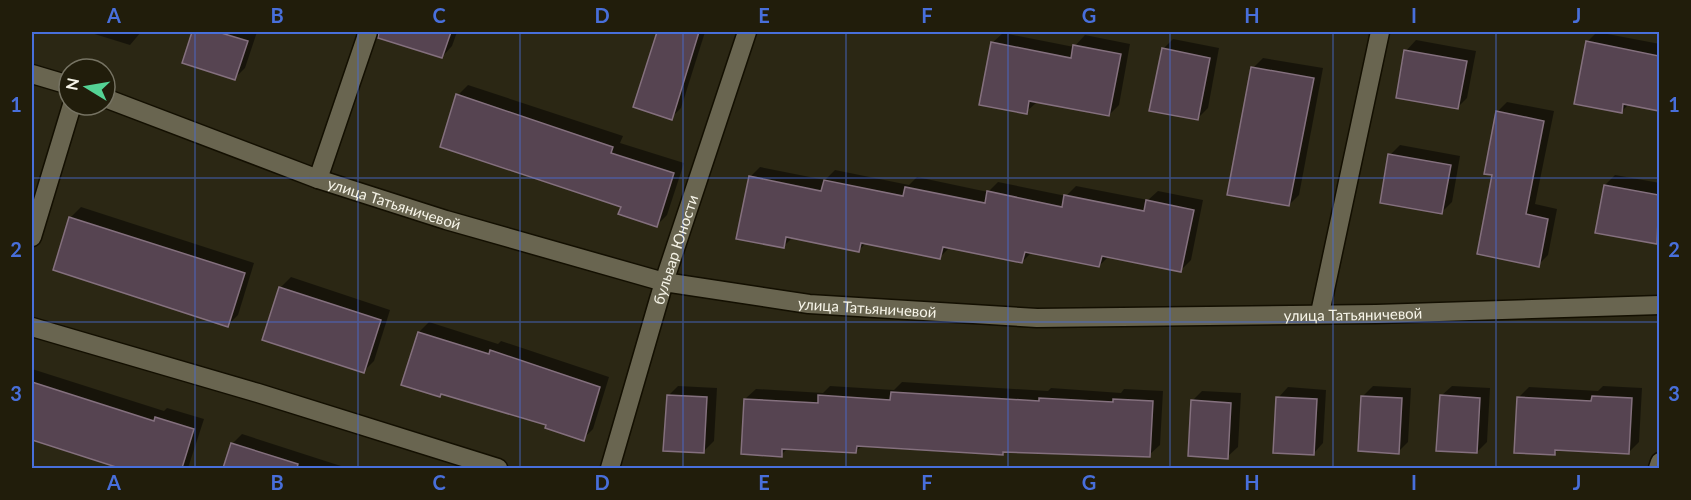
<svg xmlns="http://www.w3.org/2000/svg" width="1691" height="500" font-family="Lato,sans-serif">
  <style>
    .shadow { fill: #0007 }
    .building { fill: #564451; stroke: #84707e; stroke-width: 1.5 }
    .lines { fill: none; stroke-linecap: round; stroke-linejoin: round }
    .minor-casing { stroke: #130f01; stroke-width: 21 }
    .minor { stroke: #696550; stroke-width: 18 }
    .grid { fill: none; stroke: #486fdb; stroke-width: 1.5; stroke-opacity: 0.55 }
    .labels { text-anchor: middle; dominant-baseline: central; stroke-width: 5; stroke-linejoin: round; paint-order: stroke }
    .street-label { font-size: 15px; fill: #f6f4e8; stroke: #211d0b }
    .neatline { fill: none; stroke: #486fdb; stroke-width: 2 }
    .grid-label { font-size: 20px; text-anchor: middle; font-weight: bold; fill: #486fdb }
  </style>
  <rect width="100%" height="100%" fill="#2b2714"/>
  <g class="shadow">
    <polygon points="88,32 141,32 130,45"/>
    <polygon points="194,32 257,32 245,68 235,78 184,62"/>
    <polygon points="410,32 457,32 452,46 442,57 405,45"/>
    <polygon points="659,32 705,32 681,108 671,118 635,106"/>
    <polygon points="1597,32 1660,44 1660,110 1629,104 1621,112 1587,42"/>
    <polygon points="1003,33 1074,47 1085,35 1130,44 1119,105 1109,115 1037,102 1026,112 992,43"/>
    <polygon points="1173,39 1219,48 1208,108 1197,119 1163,49"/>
    <polygon points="1416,40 1476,51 1467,98 1457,108 1406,51"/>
    <polygon points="1263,58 1323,68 1299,195 1289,205 1253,68"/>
    <polygon points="468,85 623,136 620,143 684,163 667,215 657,225 622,206 458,95"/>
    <polygon points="1507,102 1554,111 1535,204 1557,209 1548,255 1538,265 1494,174 1497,112"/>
    <polygon points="1400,145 1460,156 1452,202 1442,212 1390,155"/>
    <polygon points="760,167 825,180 835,170 909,185 917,177 988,192 998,182 1066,196 1076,186 1148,200 1158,191 1203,200 1191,260 1181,270 1109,256 1099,266 1032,252 1022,262 950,247 940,257 867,242 859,250 793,237 783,247 750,177"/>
    <polygon points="1615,175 1660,183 1660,240 1657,243 1605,185"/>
    <polygon points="81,207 254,263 238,315 228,325 70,218"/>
    <polygon points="291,277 390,310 374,361 364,371 280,288"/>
    <polygon points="429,322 498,344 501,341 609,377 593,429 583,439 547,424 443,393 440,395 403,384 419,332"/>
    <polygon points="32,369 164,411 167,408 204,419 188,468 137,468 108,459 105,462 32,439"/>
    <polygon points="902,382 1048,391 1051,388 1121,393 1124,389 1163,391 1160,445 1149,455 1006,450 1002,454 863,445 855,452 788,448 781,455 745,399 756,389 823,393 830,386 894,390"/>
    <polygon points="678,386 717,388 714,441 703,452 668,396"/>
    <polygon points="1373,386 1411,388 1408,442 1398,452 1363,396"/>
    <polygon points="1452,386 1490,388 1487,442 1477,452 1441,396"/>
    <polygon points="1603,386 1642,388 1639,442 1629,452 1560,448 1555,453 1519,397 1529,387 1598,391"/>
    <polygon points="1288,387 1326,390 1323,443 1313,454 1278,398"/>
    <polygon points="1202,391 1241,393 1238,447 1227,457 1192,401"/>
    <polygon points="242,434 344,467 343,468 224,468 232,444"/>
  </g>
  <g class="building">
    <polygon points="192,32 218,32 248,41 235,80 182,63"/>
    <polygon points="379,32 451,32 442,58 378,38"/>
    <polygon points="657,32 699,32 672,120 633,107"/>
    <polygon points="1586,41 1659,56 1659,111 1623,104 1622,113 1574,104"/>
    <polygon points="991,42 1071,58 1073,45 1121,54 1109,116 1029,101 1027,114 979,105"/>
    <polygon points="1162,48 1210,58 1198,120 1149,111"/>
    <polygon points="1404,50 1467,61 1458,109 1396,98"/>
    <polygon points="1251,67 1314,78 1289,206 1227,195"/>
    <polygon points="456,94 613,147 611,153 674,173 657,227 618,214 621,207 440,147"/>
    <polygon points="1496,111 1544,121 1526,214 1548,219 1539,267 1477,254 1492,175 1484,174"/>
    <polygon points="1388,154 1451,165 1442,214 1380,203"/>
    <polygon points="749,176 821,191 824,180 903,196 905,187 985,203 987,191 1062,207 1064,195 1144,211 1146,200 1194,210 1181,272 1102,256 1099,267 1025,252 1022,263 943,247 940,259 861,243 859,252 786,237 784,248 736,239"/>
    <polygon points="1604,185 1659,195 1657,244 1595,233"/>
    <polygon points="69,217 245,273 228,327 53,270"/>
    <polygon points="279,287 381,320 364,373 262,340"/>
    <polygon points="418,332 489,354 490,350 600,387 584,441 545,428 546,425 441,394 440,397 401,385"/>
    <polygon points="32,382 154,421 155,417 194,429 182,468 119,468 32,440"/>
    <polygon points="891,392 1039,401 1039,398 1113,402 1113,399 1153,401 1150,457 1003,452 1003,455 857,446 856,453 782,449 782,457 741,454 744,399 818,403 818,395 890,400"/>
    <polygon points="667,395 707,397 704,453 663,451"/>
    <polygon points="1440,395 1480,398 1477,453 1436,451"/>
    <polygon points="1361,396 1402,398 1399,454 1358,451"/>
    <polygon points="1592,396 1632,398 1629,454 1555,450 1555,455 1514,453 1517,397 1591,401"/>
    <polygon points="1276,397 1317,399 1314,455 1273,453"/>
    <polygon points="1191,400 1231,403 1228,459 1188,456"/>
    <polygon points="231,443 298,464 297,468 223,468"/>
  </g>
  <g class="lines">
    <g class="minor-casing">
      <g id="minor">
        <polyline points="32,74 69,85"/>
        <path id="s1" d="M 105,98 L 318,179 L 446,220 L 664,282 L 809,304 L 1037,318 L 1376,314 L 1660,305"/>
        <polyline points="318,179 368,32"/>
        <polyline points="32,237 72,105"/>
        <polyline points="1320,313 1380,32"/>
        <polyline points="32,327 258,393 498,468"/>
        <path id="s2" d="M 610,468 L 664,282 L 747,32"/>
        <polyline points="1658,468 1660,462"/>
      </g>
    </g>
    <use href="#minor" class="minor"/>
  </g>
  <path class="grid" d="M 195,32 L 195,468M 358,32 L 358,468M 520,32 L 520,468M 683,32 L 683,468M 846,32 L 846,468M 1008,32 L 1008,468M 1170,32 L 1170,468M 1333,32 L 1333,468M 1496,32 L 1496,468M 32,178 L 1660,178M 32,322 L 1660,322"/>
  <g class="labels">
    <g class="street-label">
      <text stroke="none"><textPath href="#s1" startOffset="308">улица Татьяничевой</textPath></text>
      <text stroke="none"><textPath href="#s2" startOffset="228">бульвар Юности</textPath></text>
      <text stroke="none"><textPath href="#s1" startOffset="794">улица Татьяничевой</textPath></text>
      <text stroke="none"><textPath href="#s1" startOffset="1280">улица Татьяничевой</textPath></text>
    </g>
  </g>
  <rect width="1691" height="500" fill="none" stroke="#211d0b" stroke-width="66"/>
  <g transform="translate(87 87) rotate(281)"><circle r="28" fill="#211d0b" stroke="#767363" stroke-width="1.5"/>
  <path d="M0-4.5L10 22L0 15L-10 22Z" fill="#54d395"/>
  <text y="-9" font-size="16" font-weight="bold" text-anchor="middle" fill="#f6f4e8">N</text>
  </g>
  <rect x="33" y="33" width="1625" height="434" class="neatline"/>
  <g class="grid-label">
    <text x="114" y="23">A</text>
    <text x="277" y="23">B</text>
    <text x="439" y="23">C</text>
    <text x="602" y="23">D</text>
    <text x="764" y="23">E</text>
    <text x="927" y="23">F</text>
    <text x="1089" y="23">G</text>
    <text x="1252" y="23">H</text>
    <text x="1414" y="23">I</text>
    <text x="1577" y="23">J</text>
    <text x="16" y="112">1</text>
    <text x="1674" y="112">1</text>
    <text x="16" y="257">2</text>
    <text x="1674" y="257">2</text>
    <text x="16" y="401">3</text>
    <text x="1674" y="401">3</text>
    <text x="114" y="490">A</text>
    <text x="277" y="490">B</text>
    <text x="439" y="490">C</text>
    <text x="602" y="490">D</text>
    <text x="764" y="490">E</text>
    <text x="927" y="490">F</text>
    <text x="1089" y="490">G</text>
    <text x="1252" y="490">H</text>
    <text x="1414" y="490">I</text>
    <text x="1577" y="490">J</text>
  </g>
</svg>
